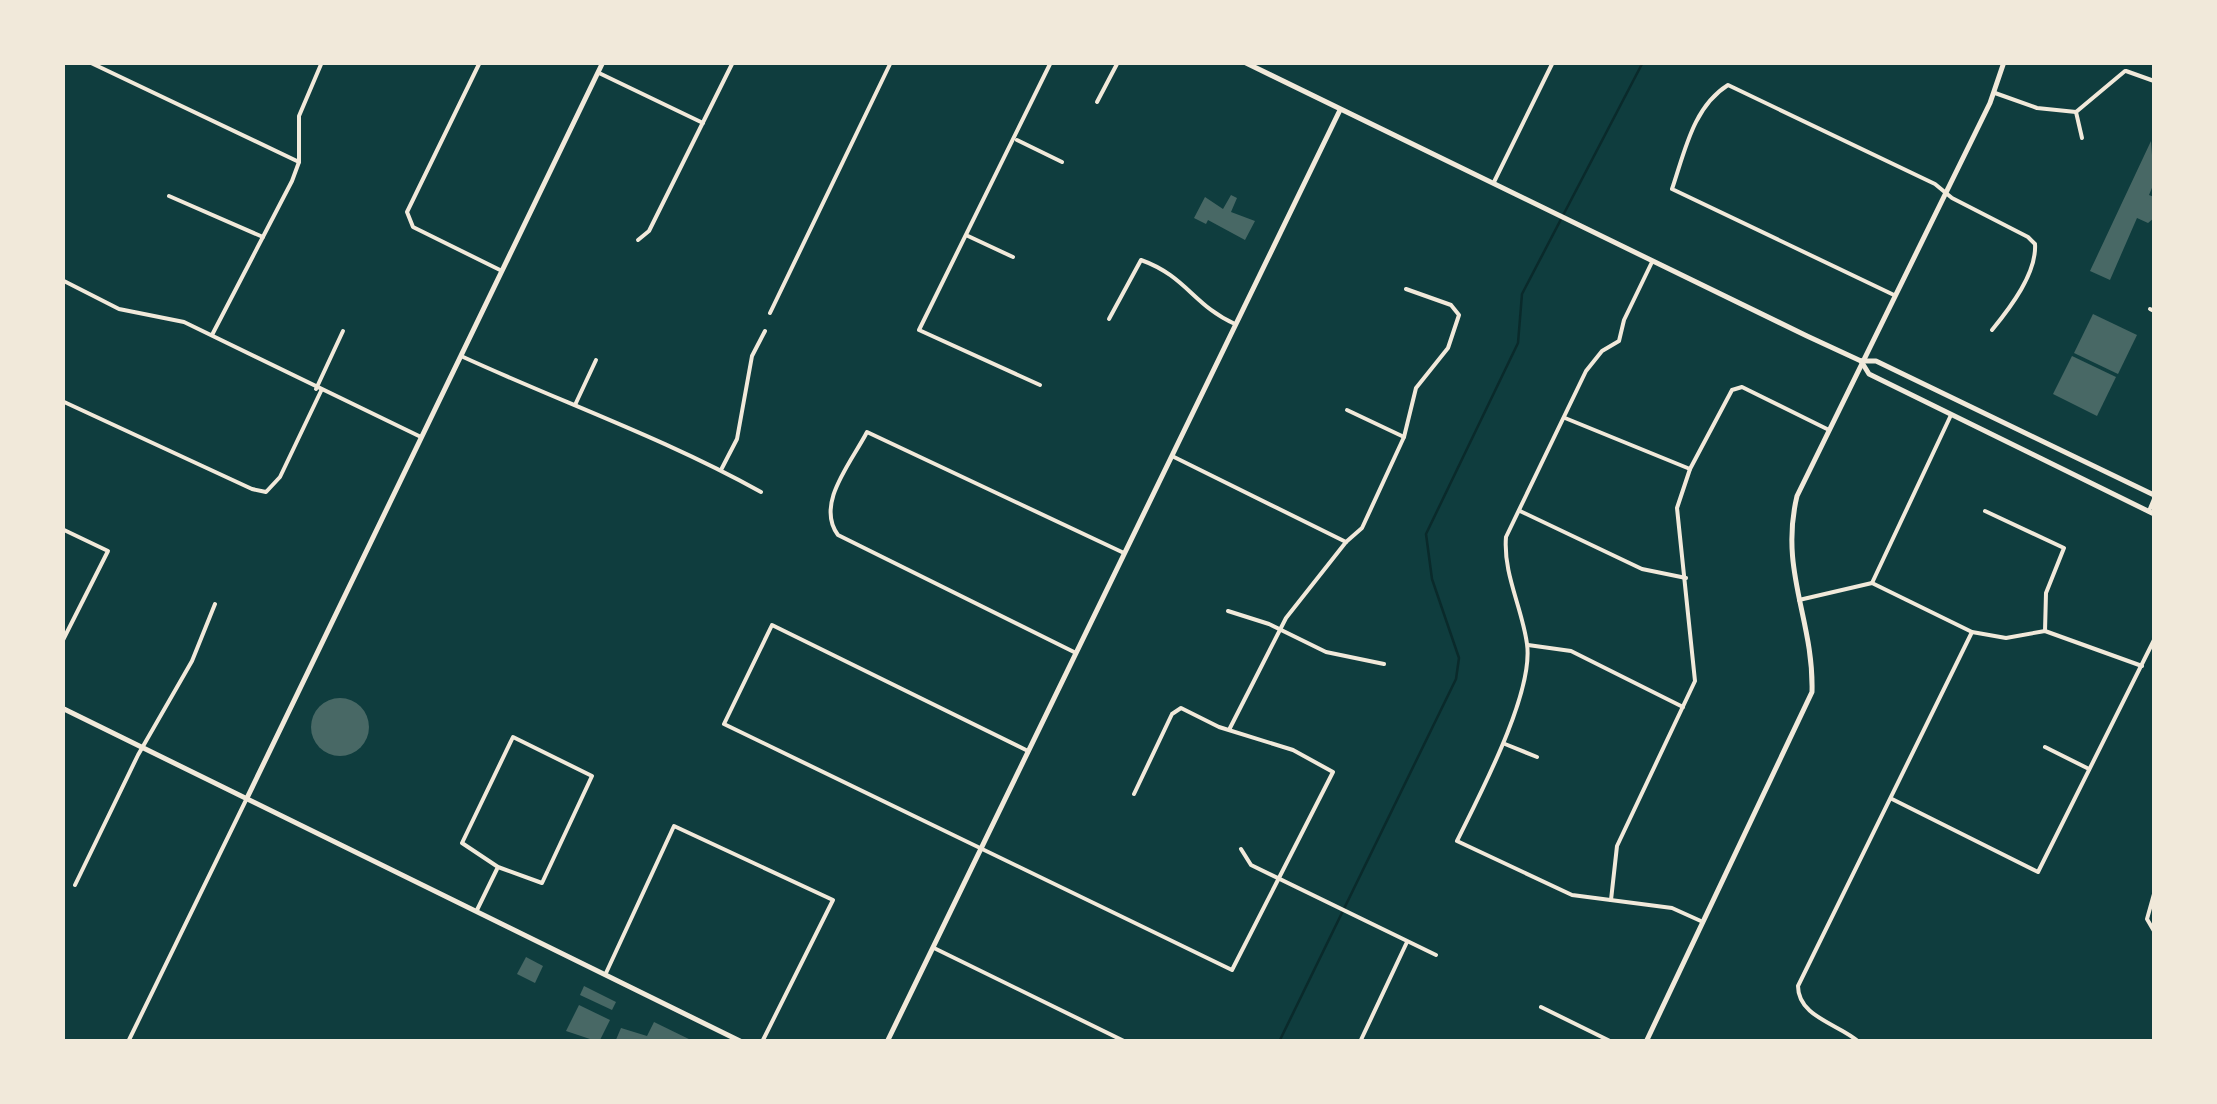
<svg xmlns="http://www.w3.org/2000/svg" width="2217" height="1104" font-family="'Titillium Web',sans-serif">
  <style>
    .lines { fill: none; stroke-linecap: round; stroke-linejoin: round }
    .stream { stroke: #0a2a2b; stroke-width: 2.5 }
    .building { fill: #486865 }
    .minor { stroke: #f1e9da; stroke-width: 4 }
    .tertiary { stroke: #f1e9da; stroke-width: 5 }
    .secondary { stroke: #f1e9da; stroke-width: 5 }
  </style>
  <rect width="100%" height="100%" fill="#0f3d3e"/>
  <g class="lines">
    <polyline class="stream" points="1279,1042 1456,679 1459,658 1432,579 1426,534 1518,343 1522,294 1643,62"/>
  </g>
  <g class="building">
    <polygon points="2151,141 2154,183 2149,195 2154,197 2154,218 2148,223 2137,218 2110,280 2090,271"/>
    <polygon points="1231,195 1237,198 1231,212 1255,221 1245,240 1208,220 1206,224 1194,218 1205,197 1223,209"/>
    <polygon points="2093,314 2137,335 2118,374 2074,353"/>
    <polygon points="2072,356 2116,377 2097,416 2053,394"/>
    <circle cx="340" cy="727" r="29"/>
    <polygon points="526,957 543,966 535,983 517,974"/>
    <polygon points="584,986 616,1002 612,1010 580,995"/>
    <polygon points="579,1005 610,1020 599,1042 566,1031"/>
    <polygon points="654,1022 695,1042 615,1042 621,1028 647,1036"/>
  </g>
  <g class="lines">
    <g class="minor">
      <polyline points="89,62 299,162"/>
      <polyline points="480,62 407,212 413,227 500,270"/>
      <polyline points="2126,71 2154,81"/>
      <polyline points="599,73 703,123"/>
      <polyline points="1995,93 2037,108 2076,112 2125,71"/>
      <polyline points="1097,102 1118,62"/>
      <polyline points="2076,112 2082,138"/>
      <polyline points="1017,140 1062,162"/>
      <polyline points="1494,182 1553,62"/>
      <polyline points="169,196 263,237"/>
      <polyline points="968,236 1013,257"/>
      <polyline points="638,240 649,231 733,62"/>
      <path d="M 1652,262 L 1624,320 L 1619,341 L 1602,351 L 1586,371 L 1506,537 C 1503,574 1522,607 1527,644 C 1534,693 1479,796 1457,841 L 1572,895 L 1672,908 L 1703,922"/>
      <polyline points="62,280 119,309 184,322 421,437"/>
      <path d="M 1894,295 L 1672,189 C 1685,151 1693,107 1728,85 L 1935,184 L 1952,198 L 2028,237 L 2035,244 C 2037,273 2010,308 1992,330"/>
      <polyline points="2150,309 2154,311"/>
      <polyline points="770,313 891,62"/>
      <path d="M 1109,319 L 1141,260 C 1186,276 1194,306 1235,324"/>
      <polyline points="212,335 292,181 299,162 299,116 322,62"/>
      <path d="M 461,356 C 561,402 664,438 761,492"/>
      <polyline points="1040,385 919,330 1051,62"/>
      <polyline points="316,389 343,331"/>
      <polyline points="62,401 252,489 266,492 280,477 321,391"/>
      <polyline points="575,405 596,360"/>
      <polyline points="1347,410 1404,437"/>
      <polyline points="1565,418 1690,469"/>
      <polyline points="1172,456 1346,542"/>
      <polyline points="722,468 737,439 752,356 765,331"/>
      <polyline points="1520,511 1642,569 1686,578"/>
      <polyline points="1985,511 2064,548 2046,593 2045,631"/>
      <polyline points="2149,511 2154,499"/>
      <polyline points="62,529 108,551 62,642"/>
      <polyline points="1872,583 1951,415"/>
      <polyline points="1799,600 1872,583 1972,632 2006,638 2045,631 2142,666"/>
      <polyline points="1228,611 1269,624 1326,652 1384,664"/>
      <polyline points="1528,645 1571,651 1683,707"/>
      <path d="M 1076,653 L 838,535 C 815,504 851,463 867,432 L 1124,553"/>
      <polyline points="1230,728 1286,618 1346,542 1362,528 1404,437 1416,388 1448,348 1459,315 1451,305 1406,289"/>
      <polygon points="513,737 592,776 542,883 498,867 462,843"/>
      <polyline points="1505,744 1537,757"/>
      <polyline points="2045,747 2089,769"/>
      <polyline points="1028,751 772,625 724,724 1232,970 1333,772 1293,750 1219,727 1181,708 1172,714 1134,794"/>
      <polyline points="1892,799 2038,872 2154,640"/>
      <polyline points="1241,849 1251,865 1436,955"/>
      <polyline points="75,885 138,755 192,661 215,604"/>
      <polyline points="2154,894 2147,919 2154,931"/>
      <polyline points="1611,900 1617,846 1695,681 1677,508 1690,469 1732,390 1742,387 1827,429"/>
      <polyline points="477,910 497,869"/>
      <polyline points="934,948 1126,1042"/>
      <polyline points="606,973 674,826 833,900 762,1042"/>
      <polyline points="1541,1007 1612,1042"/>
      <polyline points="128,1042 247,798"/>
      <polyline points="1360,1042 1407,942"/>
      <path d="M 1859,1042 C 1839,1024 1798,1017 1798,986 L 1972,632"/>
    </g>
    <g class="tertiary">
      <polyline points="62,708 742,1042"/>
      <polyline points="247,798 603,62"/>
      <polyline points="887,1042 1340,110"/>
      <path d="M 1646,1042 L 1812,692 C 1814,620 1779,571 1797,496 L 1990,103 L 2004,62"/>
    </g>
    <g class="secondary">
      <polyline points="1244,62 1807,336 1861,361 1876,361 2154,495"/>
      <polyline points="1861,361 1869,374 2154,514"/>
    </g>
  </g>
  <rect width="2217" height="1104" fill="none" stroke="#f1e9da" stroke-width="130"/>
</svg>
